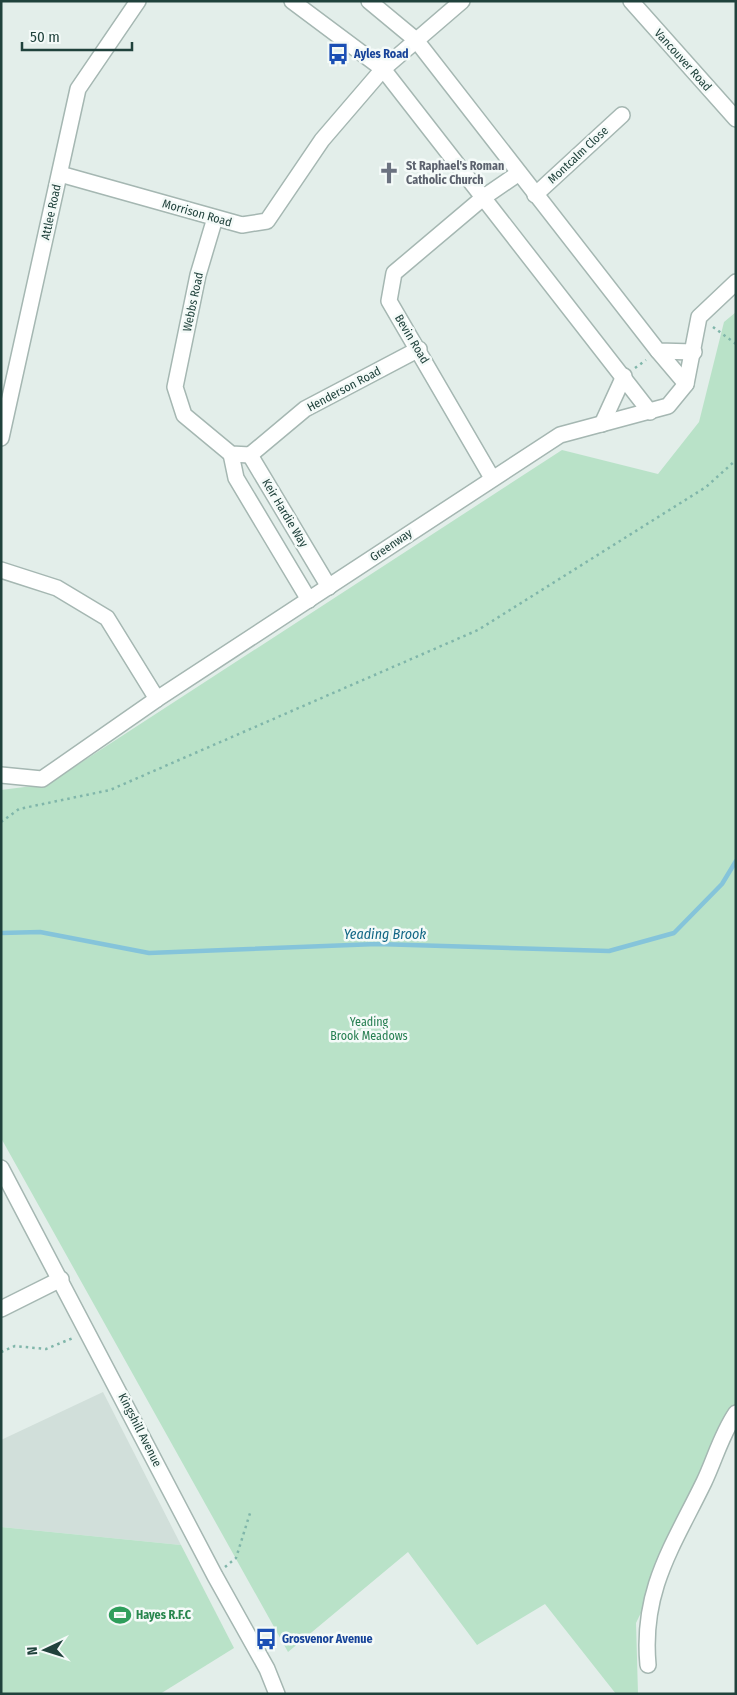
<svg xmlns="http://www.w3.org/2000/svg" width="737" height="1695" font-family="'Fira Sans Condensed',sans-serif">
  <style>
    .built { fill: #d1dfda }
    .green { fill: #b9e2c8 }
    .lines { fill: none; stroke-linecap: round; stroke-linejoin: round }
    .stream { stroke: #85c4da; stroke-width: 4.5 }
    .minor-casing { stroke: #a5b7b2; stroke-width: 18 }
    .path { stroke: #80b6aa; stroke-width: 2.5; stroke-dasharray: 2.5 4; stroke-linecap: butt }
    .minor { stroke: #fff; stroke-width: 15 }
    .labels { text-anchor: middle; dominant-baseline: central; stroke-width: 5; stroke-linejoin: round; paint-order: stroke }
    .transit-label { font-size: 12px; font-weight: bold; fill: #164399; stroke: #f4faf8; text-anchor: start }
    .street-label { font-size: 12px; fill: #20423c; stroke: #f4faf8 }
    .worship-label { font-size: 12px; font-weight: bold; fill: #5b616d; stroke: #f4faf8; text-anchor: start }
    .park-label { font-size: 12px; fill: #257e50; stroke: #f4faf8 }
    .leisure-label { font-size: 12px; font-weight: bold; fill: #27864d; stroke: #f4faf8; text-anchor: start }
    .water-label { font-size: 14px; font-style: italic; fill: #126786; stroke: #f4faf8 }
  </style>
  <rect width="100%" height="100%" fill="#e3eeea"/>
  <polygon class="built" points="103,1392 181,1545 1,1527 1,1440"/>
  <g class="green">
    <polygon points="736,312 736,1416 636,1623 638,1694 616,1694 545,1604 477,1645 408,1552 288,1652 1,1138 1,790 48,784 562,450 658,474 699,422 724,322"/>
    <polygon points="1,1527 181,1545 234,1648 160,1694 1,1694"/>
  </g>
  <g class="lines">
    <polyline class="stream" points="1,933 40,932 149,953 377,944 609,951 674,933 722,884 736,861"/>
    <g class="minor-casing">
      <g id="minor">
        <polyline points="292,1 383,69 650,412"/>
        <polyline points="369,1 416,40 658,351 694,352"/>
        <polyline points="631,1 736,119"/>
        <polyline points="60,174 242,225 267,221 322,140 383,69 462,1"/>
        <polyline points="535,195 622,115"/>
        <polyline points="215,218 198,275 175,387 184,415 231,454 250,455"/>
        <polyline points="658,351 686,384"/>
        <polyline points="602,424 624,376"/>
        <polyline points="1,438 78,89 138,1"/>
        <polyline points="231,454 236,478 309,600"/>
        <polyline points="250,455 305,409 419,349"/>
        <polyline points="250,455 329,587"/>
        <polyline points="492,478 389,301 394,273 484,197 519,173"/>
        <polyline points="1,570 57,588 107,618 157,699"/>
        <polyline points="1,775 42,779 157,699 560,435 668,406 686,384 699,317 736,282"/>
        <polyline points="1,1168 215,1576 267,1669 277,1694"/>
        <polyline points="1,1309 61,1279"/>
        <path d="M 648,1665 C 641,1590 673,1546 704,1482 C 715,1459 721,1435 736,1413"/>
      </g>
    </g>
    <g class="path">
      <polyline points="713,327 736,344"/>
      <polyline points="635,368 646,360"/>
      <polyline points="1,822 19,809 110,790 478,630 706,487 736,460"/>
      <polyline points="1,1352 15,1346 46,1349 73,1338"/>
      <polyline points="225,1567 236,1558 251,1510"/>
    </g>
    <use href="#minor" class="minor"/>
  </g>
  <defs>
    <g id="bus-bare" transform="scale(1.725)"><path d="M-5-6H5V4H4V6H2V4H-2V6H-4V4H-5ZM-3.5-4V0h7V-4ZM-3.5 1.2v1.5H-2V1.2ZM2 1.2v1.5H3.5V1.2Z" fill="#1a4fb4" stroke="#f4faf8" stroke-width="2.5" paint-order="stroke"/></g>
    <g id="church-bare" transform="scale(1.725)"><path d="M-1.2-6h2.4v3.5h3.3v2.4h-3.3V6h-2.4V-.1h-3.3v-2.4h3.3Z" fill="#6b7280" stroke="#f4faf8" stroke-width="2.5" paint-order="stroke"/></g>
    <g id="stadium-bare" transform="scale(1.725)"><path d="M0-5a6.5 5 0 1 0 0 10a6.5 5 0 1 0 0-10ZM-3.5-1.8h7v3.6h-7Z" fill="#2e9e5b" stroke="#f4faf8" stroke-width="2.5" paint-order="stroke"/></g>
  </defs>
  <g fill-rule="evenodd">
    <use href="#bus-bare" x="338" y="54"/>
    <use href="#church-bare" x="389" y="173"/>
    <use href="#stadium-bare" x="120" y="1615"/>
    <use href="#bus-bare" x="266" y="1639"/>
  </g>
  <g class="labels">
    <g class="transit-label">
      <text x="354" y="54">Ayles Road</text>
      <text x="282" y="1639">Grosvenor Avenue</text>
    </g>
    <g class="street-label">
      <text transform="translate(683 60) rotate(48)">Vancouver Road</text>
      <text transform="translate(578 155) rotate(-43)">Montcalm Close</text>
      <text transform="translate(51 212) rotate(-78)">Attlee Road</text>
      <text transform="translate(197 213) rotate(16)">Morrison Road</text>
      <text transform="translate(193 302) rotate(-78)">Webbs Road</text>
      <text transform="translate(412 339) rotate(59)">Bevin Road</text>
      <text transform="translate(344 389) rotate(-28)">Henderson Road</text>
      <text transform="translate(285 513) rotate(59)">Keir Hardie Way</text>
      <text transform="translate(391 545) rotate(-34)">Greenway</text>
      <text transform="translate(140 1430) rotate(63)">Kingshill Avenue</text>
    </g>
    <g class="worship-label">
      <text x="406" y="166">St Raphael's Roman<tspan x="406" dy="14">Catholic Church</tspan></text>
    </g>
    <g class="park-label">
      <text x="369" y="1022">Yeading<tspan x="369" dy="14">Brook Meadows</tspan></text>
    </g>
    <g class="leisure-label">
      <text x="136" y="1615">Hayes R.F.C</text>
    </g>
    <g class="water-label">
      <text x="385" y="934">Yeading Brook</text>
    </g>
  </g>
  <rect width="737" height="1695" fill="none" stroke="#20423c" stroke-width="5"/>
  <g transform="translate(45 1650) rotate(266)" stroke="#f4faf8" stroke-width="4" paint-order="stroke">
  <path d="M0-4L9 19L0 12L-9 19Z" fill="#20423c"/>
  <text y="-8" font-size="14" font-weight="bold" text-anchor="middle" fill="#20423c">N</text>
  </g>
  <path d="M22 42v8h110v-8" fill="none" stroke="#20423c" stroke-width="2.5"/>
  <text x="30" y="42" font-size="15" fill="#20423c" stroke="#f4faf8" stroke-width="4" paint-order="stroke">50 m</text>
</svg>
